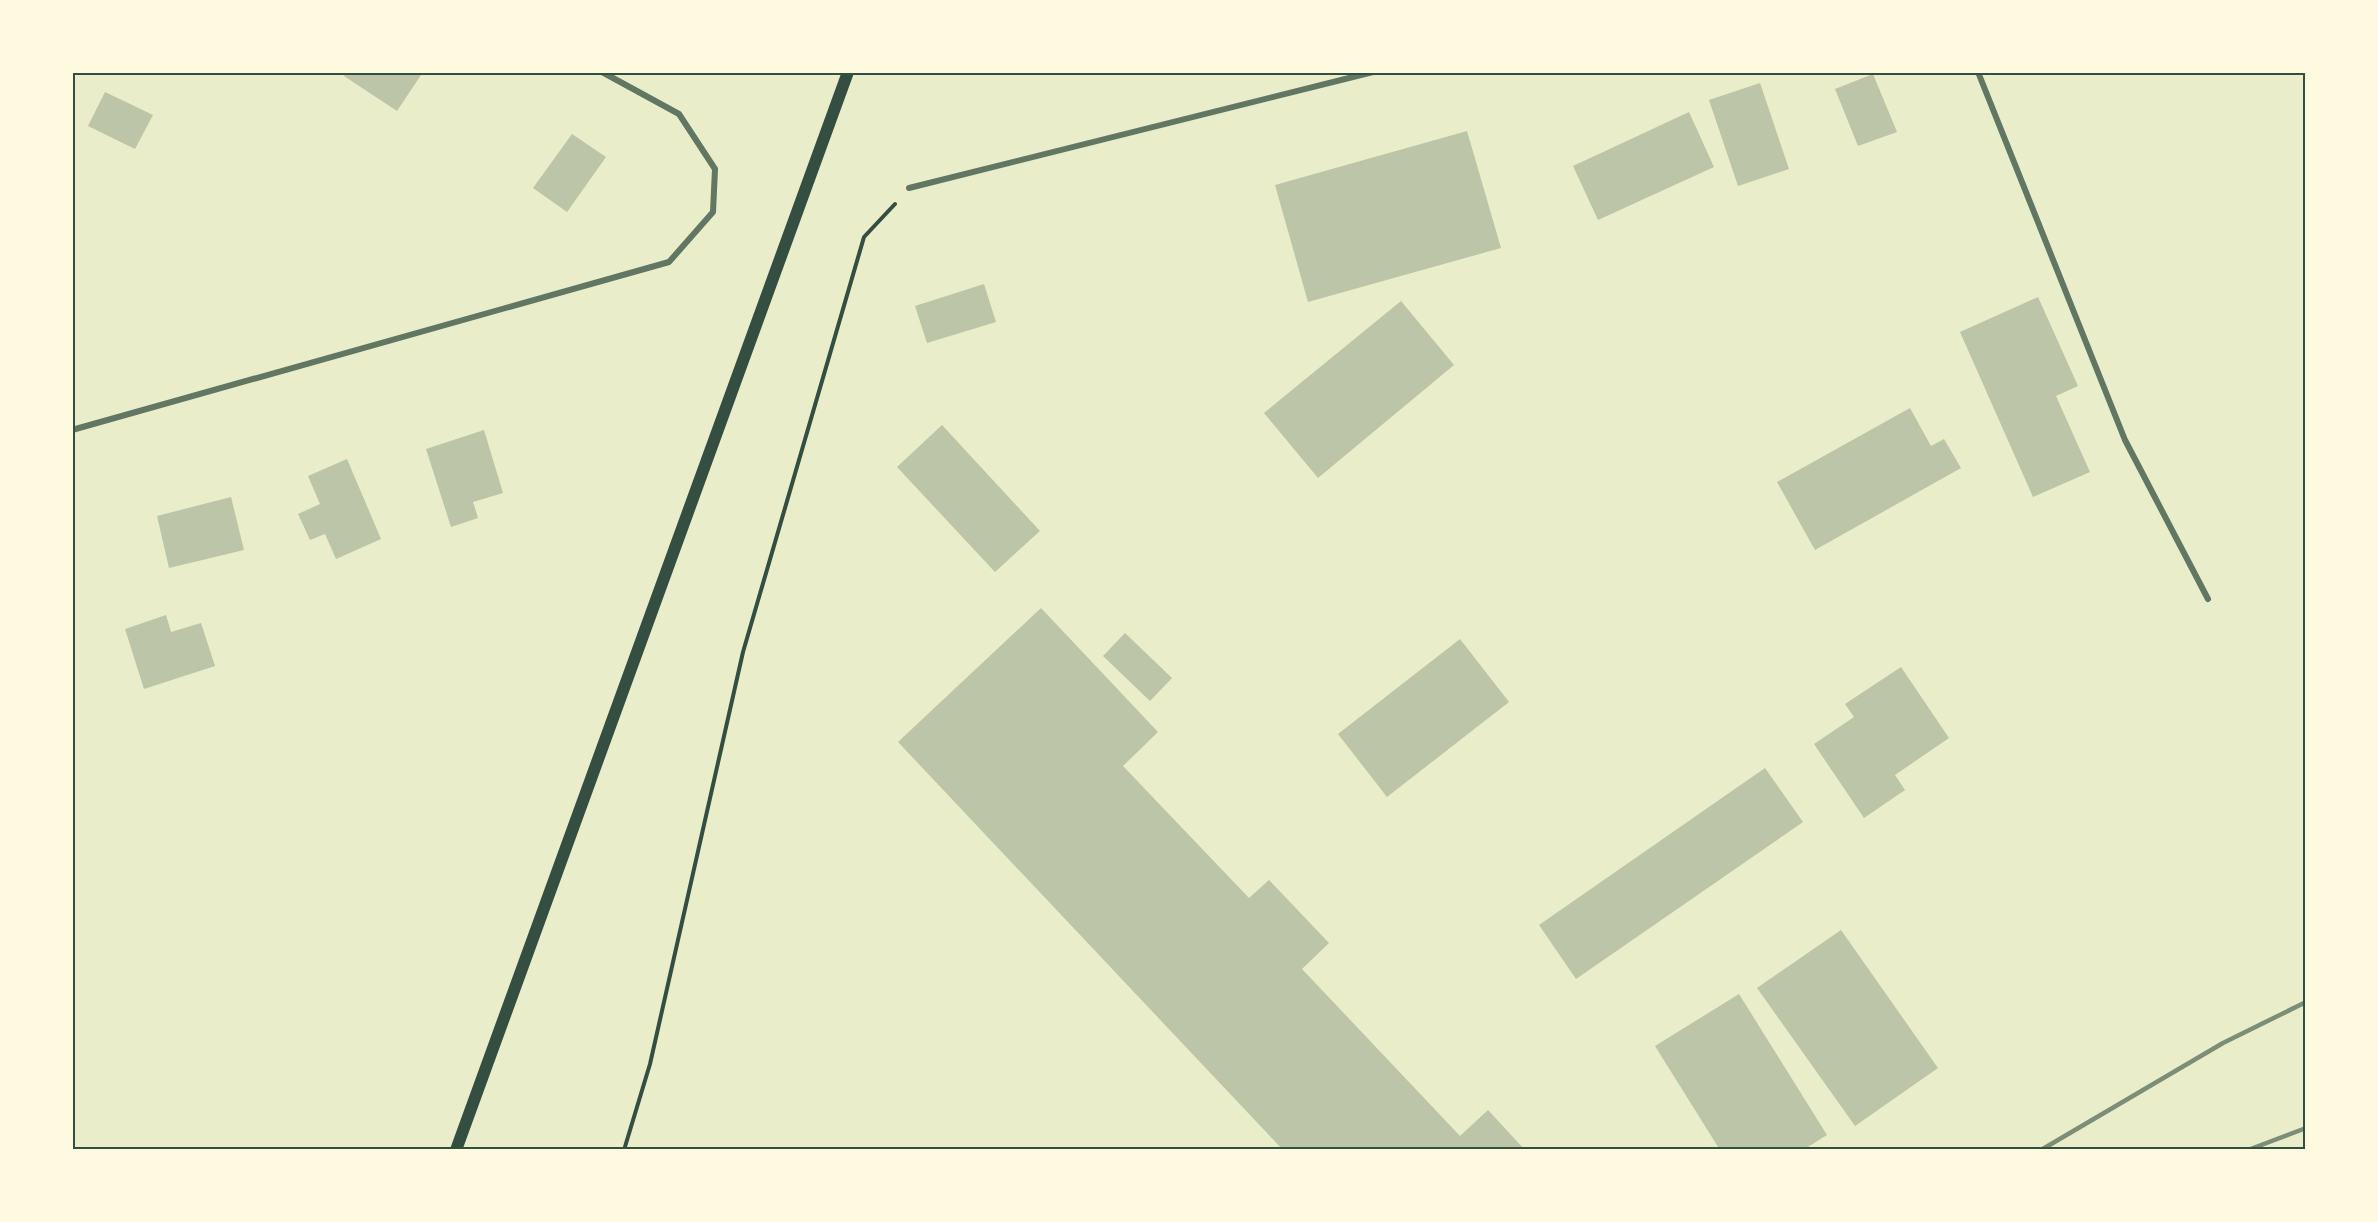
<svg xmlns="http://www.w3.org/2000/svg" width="2378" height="1222" font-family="Manrope,sans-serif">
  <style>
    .building { fill: #bcc5a7 }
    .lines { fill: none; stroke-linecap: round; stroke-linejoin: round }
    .path { stroke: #344e41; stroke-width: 4 }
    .minor { stroke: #617663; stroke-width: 6 }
    .secondary { stroke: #344e41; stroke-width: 12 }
    .rail { stroke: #7c8e77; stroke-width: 4.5 }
    .neatline { fill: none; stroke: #344e41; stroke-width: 2 }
  </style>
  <rect width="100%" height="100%" fill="#e9edc9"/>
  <g class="building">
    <polygon points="347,72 423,72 397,111 344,76"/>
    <polygon points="1873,74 1897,132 1858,146 1835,89"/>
    <polygon points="1760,83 1789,169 1738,186 1709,100"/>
    <polygon points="105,92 153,115 135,149 88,126"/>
    <polygon points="1689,112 1714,167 1598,220 1573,166"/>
    <polygon points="1467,131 1501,248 1308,302 1275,185"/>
    <polygon points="572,134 606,157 567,212 533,188"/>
    <polygon points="984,284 996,322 927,343 915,306"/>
    <polygon points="2038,297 2078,386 2056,396 2090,472 2033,497 1960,332"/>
    <polygon points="1401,301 1454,365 1318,478 1264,413"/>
    <polygon points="1910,408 1931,446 1944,439 1961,468 1815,550 1777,482"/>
    <polygon points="942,425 1040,531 995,572 897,467"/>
    <polygon points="484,430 503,493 473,502 478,518 451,527 426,449"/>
    <polygon points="347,459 381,539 336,559 325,534 310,540 298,514 320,504 308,476"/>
    <polygon points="231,497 244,550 169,568 157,516"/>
    <polygon points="1041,608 1158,732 1123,766 1249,898 1269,880 1329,943 1302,969 1460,1136 1488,1110 1525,1150 1283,1150 898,742"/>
    <polygon points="166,615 171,632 201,623 215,666 144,689 125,629"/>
    <polygon points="1125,633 1172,678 1150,701 1103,656"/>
    <polygon points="1460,639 1509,702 1387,797 1338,734"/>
    <polygon points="1901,667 1949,738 1895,775 1905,790 1864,818 1814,744 1854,717 1845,704"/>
    <polygon points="1765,768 1803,822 1576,979 1539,925"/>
    <polygon points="1841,930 1938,1068 1855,1126 1757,988"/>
    <polygon points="1739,994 1827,1135 1803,1150 1720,1150 1655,1046"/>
  </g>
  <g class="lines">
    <polyline class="path" points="624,1150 650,1064 743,652 864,237 895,204"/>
    <g class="minor">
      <polyline points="1978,72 2125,440 2208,599"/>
      <polyline points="909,188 1373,72"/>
      <polyline points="72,430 669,262 713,212 715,169 679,114 602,72"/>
    </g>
    <polyline class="secondary" points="456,1150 848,72"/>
    <g class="rail">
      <polyline points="2041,1150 2223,1043 2306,1002"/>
      <polyline points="2248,1150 2306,1128"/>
    </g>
  </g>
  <rect width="2378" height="1222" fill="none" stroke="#fefae0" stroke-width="147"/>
  <rect x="74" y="74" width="2230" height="1074" class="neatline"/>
</svg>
